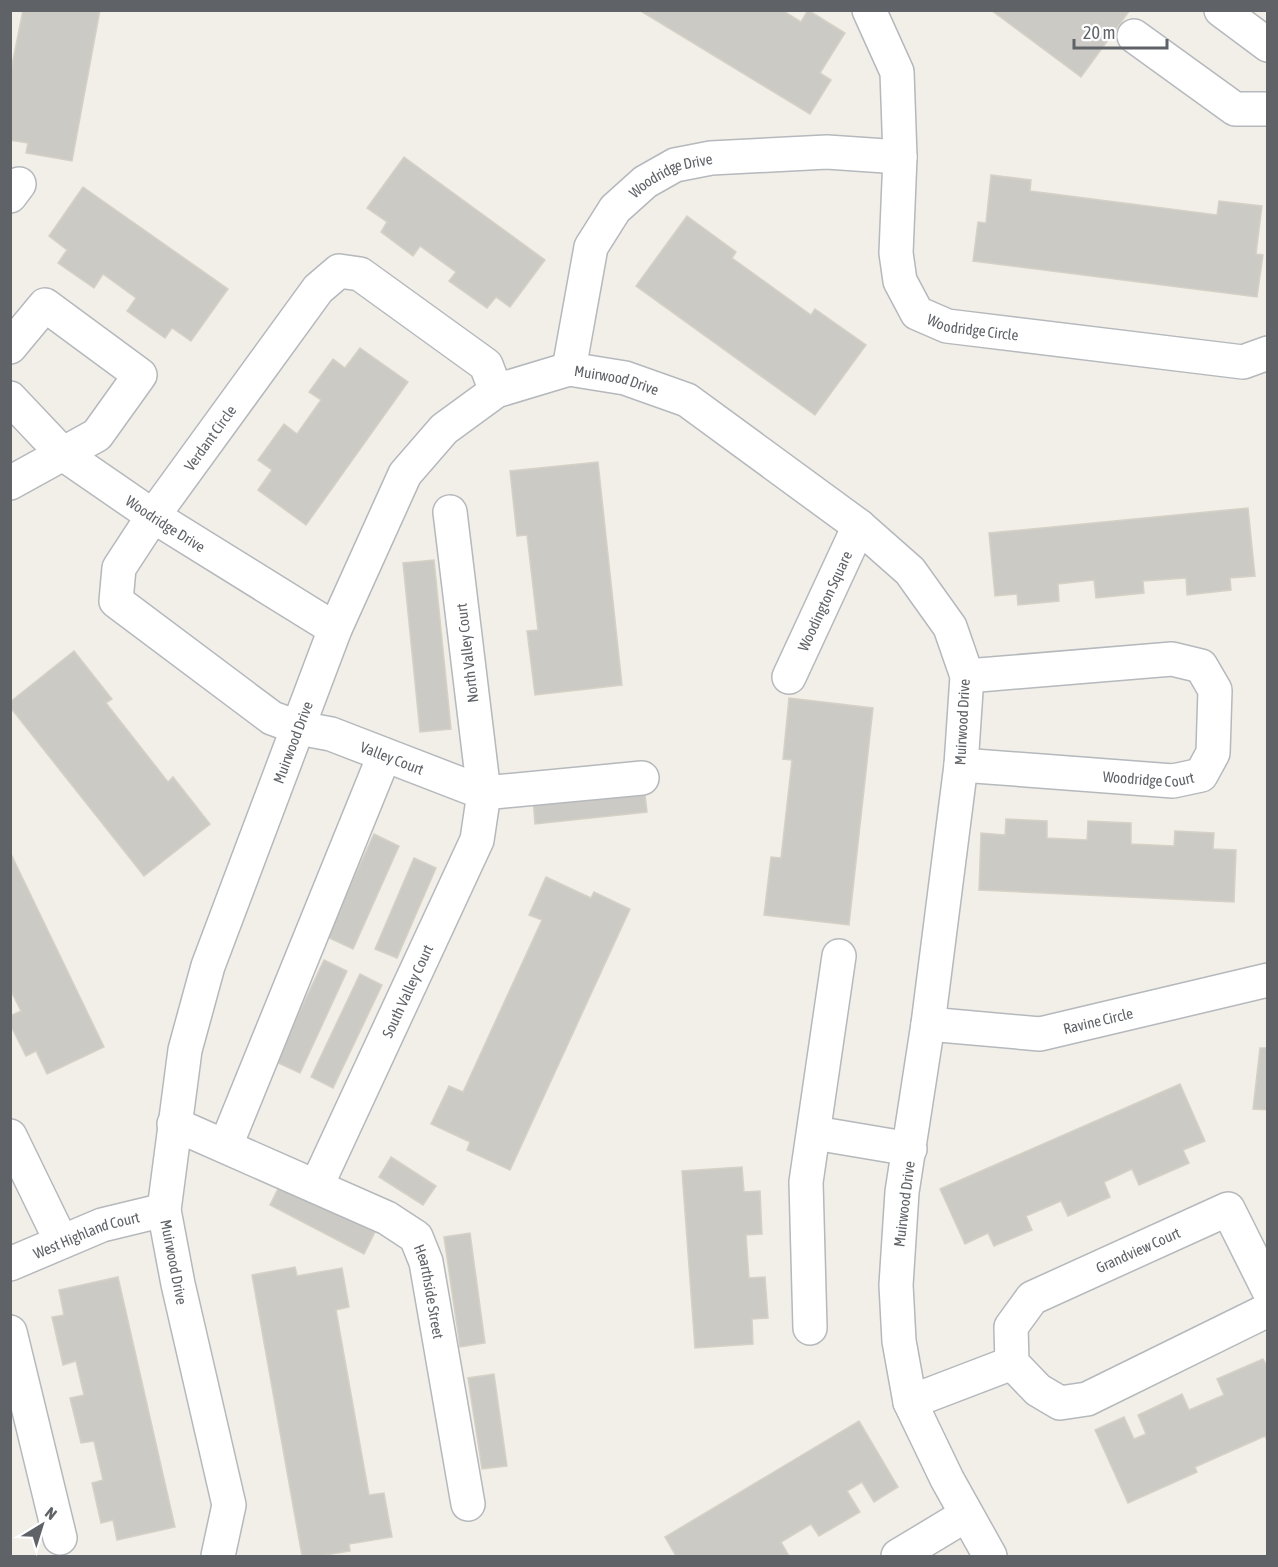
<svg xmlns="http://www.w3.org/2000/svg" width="1278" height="1567" font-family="'Asap Condensed',sans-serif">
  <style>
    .building { fill: #cccac5; stroke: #d6d1c6; stroke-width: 1.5 }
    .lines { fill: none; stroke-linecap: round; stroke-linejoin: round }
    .minor-casing { stroke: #b5b8bc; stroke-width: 36 }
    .minor { stroke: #fff; stroke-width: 33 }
    .labels { text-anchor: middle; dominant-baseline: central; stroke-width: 6; stroke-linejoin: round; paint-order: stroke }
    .street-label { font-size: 15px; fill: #5f6368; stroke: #fff }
  </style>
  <rect width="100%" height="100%" fill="#f1efe8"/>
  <g class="building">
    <polygon points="23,10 100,10 72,161 26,153 28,143 10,140 10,75"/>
    <polygon points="639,10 782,10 801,22 808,10 845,33 820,73 831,80 810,114"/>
    <polygon points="991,10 1130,10 1081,77"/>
    <polygon points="404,157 545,260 510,307 496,297 487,308 449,281 456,272 420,246 413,256 381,232 387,222 367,208"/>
    <polygon points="991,175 1031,180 1030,191 1217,215 1219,201 1262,206 1256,254 1263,255 1257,297 973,261 978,222 986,223"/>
    <polygon points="83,187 228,289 191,341 172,328 165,338 127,311 136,298 103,274 94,288 58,263 67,250 49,236"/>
    <polygon points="687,216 736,252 732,258 811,315 815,309 866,345 815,415 636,286"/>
    <polygon points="360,348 408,382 306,525 258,490 272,470 258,460 284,424 297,434 321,400 309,392 333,359 345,368"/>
    <polygon points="598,462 622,685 535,695 527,631 538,630 527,535 517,536 510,471"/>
    <polygon points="1248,508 1255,576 1230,578 1231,590 1187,595 1186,578 1143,581 1144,593 1096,598 1094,580 1058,584 1059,601 1018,605 1017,594 995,596 989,533"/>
    <polygon points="434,560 451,729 420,732 403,563"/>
    <polygon points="74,651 112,699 106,703 168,782 173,777 210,824 144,876 10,707 10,702"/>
    <polygon points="789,698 873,708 849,925 764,915 771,857 781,858 792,760 783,759"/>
    <polygon points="644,785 647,812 535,824 533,798"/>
    <polygon points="1006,819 1047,821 1047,838 1087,840 1088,821 1131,823 1131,844 1174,846 1175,831 1214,833 1213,849 1236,850 1234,902 979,890 981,833 1005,835"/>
    <polygon points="374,834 399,846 353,949 327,937"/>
    <polygon points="10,852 104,1047 47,1074 36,1051 26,1056 10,1024 10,1016 21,1011 10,989"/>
    <polygon points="414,858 436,868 397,958 375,949"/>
    <polygon points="546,877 591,898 594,892 630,909 510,1170 467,1150 470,1142 431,1124 449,1086 463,1092 542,920 529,915"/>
    <polygon points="324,960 347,971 300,1073 276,1062"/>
    <polygon points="360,974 382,985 333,1088 311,1077"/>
    <polygon points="1260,1048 1268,1048 1268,1110 1253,1109"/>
    <polygon points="1180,1084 1205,1141 1183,1150 1189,1163 1139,1185 1132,1169 1104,1182 1110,1197 1068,1216 1061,1201 1026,1216 1032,1230 994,1246 988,1233 965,1244 940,1189"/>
    <polygon points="391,1157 436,1186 423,1205 379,1177"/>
    <polygon points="742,1167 744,1192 760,1191 762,1234 746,1235 749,1278 765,1277 768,1318 752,1319 753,1344 695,1348 682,1171"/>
    <polygon points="281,1183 375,1232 364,1254 270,1205"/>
    <polygon points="470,1233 485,1343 460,1347 444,1237"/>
    <polygon points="295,1267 297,1276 342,1268 349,1307 336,1310 369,1495 384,1493 392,1537 349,1544 350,1551 320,1556 302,1556 252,1275"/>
    <polygon points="118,1277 175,1527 117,1540 113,1520 101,1523 92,1483 103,1480 94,1441 81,1443 70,1398 84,1395 76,1361 63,1365 52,1317 64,1315 59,1290"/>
    <polygon points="1263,1359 1268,1368 1268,1442 1265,1436 1195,1467 1197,1472 1128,1503 1095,1430 1124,1417 1134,1439 1146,1434 1138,1415 1182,1394 1189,1410 1224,1395 1217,1379"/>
    <polygon points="494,1374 507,1466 482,1469 468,1378"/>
    <polygon points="859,1421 898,1487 874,1502 862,1482 847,1491 860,1512 819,1536 811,1524 781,1542 789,1556 676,1556 665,1537"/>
  </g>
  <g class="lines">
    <g class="minor-casing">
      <g id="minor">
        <path id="s1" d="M 869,10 L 897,72 L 900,157 L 896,253 L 900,281 L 917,313 L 947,326 L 1243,362 L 1268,353"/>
        <polyline points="1221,10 1268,45"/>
        <polyline points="1134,36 1235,109 1268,109"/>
        <polyline points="10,196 19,184"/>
        <polyline points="10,347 45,305 140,375 97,435 10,483"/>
        <path id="s2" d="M 569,369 L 591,247 L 615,209 L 645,182 L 675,165 L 711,158 L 827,152 L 900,157"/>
        <path id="s3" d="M 496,391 L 486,365 L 360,274 L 339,271 L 318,289 L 153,516 L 119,568 L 116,601 L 272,718 L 299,728 L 331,734 L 484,793 L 642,778"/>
        <path id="s4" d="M 10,398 L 63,454 L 153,516 L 335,629"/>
        <path id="s5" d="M 789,677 L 859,526"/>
        <path id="s6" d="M 961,765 L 1173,781 L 1201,775 L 1213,753 L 1215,690 L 1201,666 L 1172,659 L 967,676"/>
        <path id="s7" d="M 928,1024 L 1040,1034 L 1268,980"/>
        <path id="s8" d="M 174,1124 L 387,1218 L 416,1237 L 426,1262 L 468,1504"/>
        <polyline points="815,1133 910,1149"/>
        <polyline points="10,1136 61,1241"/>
        <polyline points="226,1145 384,756"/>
        <path id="s9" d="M 317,1185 L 477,840 L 484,793 L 450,512"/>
        <path id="s10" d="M 10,1264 L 102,1225 L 164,1210"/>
        <polyline points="1268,1289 1228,1209 1032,1298 1011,1327 1012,1363 1038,1390 1060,1403 1087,1399 1268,1310"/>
        <polyline points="810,1328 806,1182 839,956"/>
        <polyline points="10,1332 60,1538"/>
        <polyline points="910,1402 1012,1363"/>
        <path id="s11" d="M 218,1556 L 229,1505 L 178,1284 L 164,1210 L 185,1050 L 208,966 L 335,629 L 405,474 L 444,429 L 496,391 L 569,369 L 625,378 L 687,400 L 859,526 L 910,571 L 950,627 L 967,676 L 961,765 L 928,1024 L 902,1192 L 896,1285 L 899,1341 L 910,1402 L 947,1479 L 990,1556"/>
        <polyline points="898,1556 966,1515"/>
      </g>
    </g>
    <use href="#minor" class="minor"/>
  </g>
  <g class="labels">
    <g class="street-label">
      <text stroke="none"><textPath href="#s2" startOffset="236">Woodridge Drive</textPath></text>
      <text stroke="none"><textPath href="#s1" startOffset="372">Woodridge Circle</textPath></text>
      <text stroke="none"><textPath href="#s11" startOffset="1382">Muirwood Drive</textPath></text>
      <text transform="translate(210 438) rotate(-54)">Verdant Circle</text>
      <text stroke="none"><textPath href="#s4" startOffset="201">Woodridge Drive</textPath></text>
      <text stroke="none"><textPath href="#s5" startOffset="84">Woodington Square</textPath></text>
      <text transform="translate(467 653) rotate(-97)">North Valley Court</text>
      <text transform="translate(962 722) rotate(-87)">Muirwood Drive</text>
      <text stroke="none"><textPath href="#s11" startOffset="842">Muirwood Drive</textPath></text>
      <text stroke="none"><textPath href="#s3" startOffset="930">Valley Court</textPath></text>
      <text stroke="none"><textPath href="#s6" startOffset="188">Woodridge Court</textPath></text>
      <text stroke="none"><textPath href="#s9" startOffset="214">South Valley Court</textPath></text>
      <text stroke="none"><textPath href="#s7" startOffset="172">Ravine Circle</textPath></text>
      <text transform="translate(904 1204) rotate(-83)">Muirwood Drive</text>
      <text stroke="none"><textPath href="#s10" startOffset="82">West Highland Court</textPath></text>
      <text transform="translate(1138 1250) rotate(-24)">Grandview Court</text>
      <text transform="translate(174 1262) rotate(79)">Muirwood Drive</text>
      <text stroke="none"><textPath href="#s8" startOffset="324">Hearthside Street</textPath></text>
    </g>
  </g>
  <rect width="1278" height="1567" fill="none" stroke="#5f6368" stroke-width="24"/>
  <g transform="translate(42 1525) rotate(38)" stroke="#ffffff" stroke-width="4.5" paint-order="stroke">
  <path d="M0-4.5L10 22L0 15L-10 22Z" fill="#5f6368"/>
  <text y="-9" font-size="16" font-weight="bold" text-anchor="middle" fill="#5f6368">N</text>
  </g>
  <path d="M1074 39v9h93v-9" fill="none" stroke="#5f6368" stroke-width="3"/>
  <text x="1083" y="39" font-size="18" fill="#5f6368" stroke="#ffffff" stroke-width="4.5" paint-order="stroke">20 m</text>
</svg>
